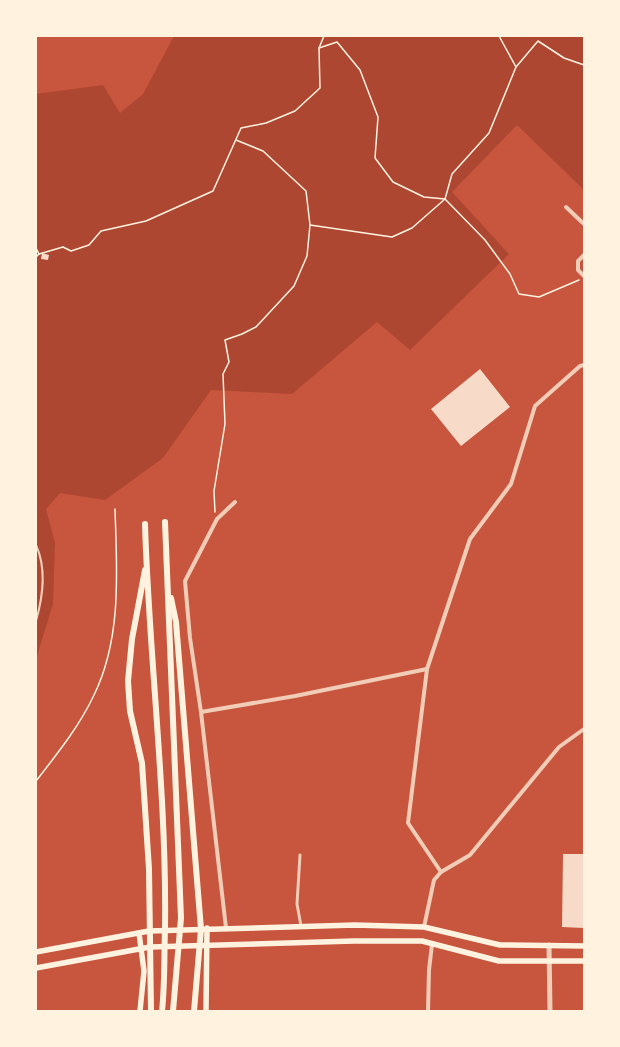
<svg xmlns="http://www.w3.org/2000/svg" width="620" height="1047" font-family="'Nunito Sans',sans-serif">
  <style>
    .green { fill: #ae4732 }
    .building { fill: #f7dbc8 }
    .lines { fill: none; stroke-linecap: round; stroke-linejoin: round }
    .path { stroke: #fff3e0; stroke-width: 1.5 }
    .service { stroke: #f1ccb7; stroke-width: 2 }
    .pedestrian { stroke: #f1ccb7; stroke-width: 3 }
    .minor { stroke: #f1ccb7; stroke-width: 4 }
    .tertiary { stroke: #f1ccb7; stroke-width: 5 }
    .secondary { stroke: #fff3e0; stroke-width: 5.5 }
    .trunk { stroke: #fff3e0; stroke-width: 6 }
  </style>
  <rect width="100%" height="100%" fill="#c8553d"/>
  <polygon class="green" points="174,36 584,36 584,190 517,125 452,192 509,254 410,350 377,322 292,394 211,390 163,458 105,500 60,493 46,509 55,543 53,604 36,659 36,94 103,85 120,113 143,94"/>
  <g class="building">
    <polygon points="42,253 49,255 48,260 41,259"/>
    <polygon points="480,369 510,407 461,446 431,409"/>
    <polygon points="563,854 584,854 584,928 562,927"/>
  </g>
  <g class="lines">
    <g class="path">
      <polyline points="319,48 324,36"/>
      <polyline points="516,67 538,41 564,58 584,65"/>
      <polyline points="236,140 263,151 306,191 310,225"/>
      <polyline points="36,248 39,254"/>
      <polyline points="36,257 39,254 63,247 71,251 89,245 101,231 146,221 213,191 241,128 266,123 295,111 320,88 319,48 337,42 360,70 378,117 375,158 393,182 424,197 445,199 485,240 510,274 519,294 539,297 579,280"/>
      <polyline points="215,512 214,491 225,424 223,374 229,362 225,340 242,334 256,327 294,286 307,256 310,225 392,237 412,228 445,199 452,174 489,133 516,67 499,36"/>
      <path d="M 36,781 C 57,754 79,727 94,695 C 122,638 117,571 115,509"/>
    </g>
    <path class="service" d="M 36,545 C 47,569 43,596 36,621"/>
    <polyline class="pedestrian" points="300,855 297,904 301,926"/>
    <g class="minor">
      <polyline points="566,207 584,224"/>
      <polyline points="584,255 578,261 578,270 584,276"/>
      <polyline points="201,712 295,696 427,669"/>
      <polyline points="441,872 408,823 427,669 470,539 511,484 535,406 580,366 584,365"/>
      <polyline points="424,927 434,880 441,872 470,855 559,747 584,729"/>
      <polyline points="226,928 201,712 190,638 185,581 217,519 235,502"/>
      <polyline points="428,1011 429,970 432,944"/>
    </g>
    <polyline class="tertiary" points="549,945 550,1011"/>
    <g class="secondary">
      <polyline points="139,933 144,971 140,1011"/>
      <polyline points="36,952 149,931 355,925 424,927 500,945 584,946"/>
      <polyline points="36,968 150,947 354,941 422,941 499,961 584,961"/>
      <polyline points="206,1011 207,928"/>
    </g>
    <g class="trunk">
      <polyline points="165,522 181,918 173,1011"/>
      <path d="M 145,524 C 149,659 167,794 165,929 C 164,956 165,984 162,1011"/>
      <polyline points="145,570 132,639 128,681 130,711 142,763 149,869 151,1011"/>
      <polyline points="171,598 176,622 201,929 194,1011"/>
    </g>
  </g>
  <rect width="620" height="1047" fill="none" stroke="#fff3e0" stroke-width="74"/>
</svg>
